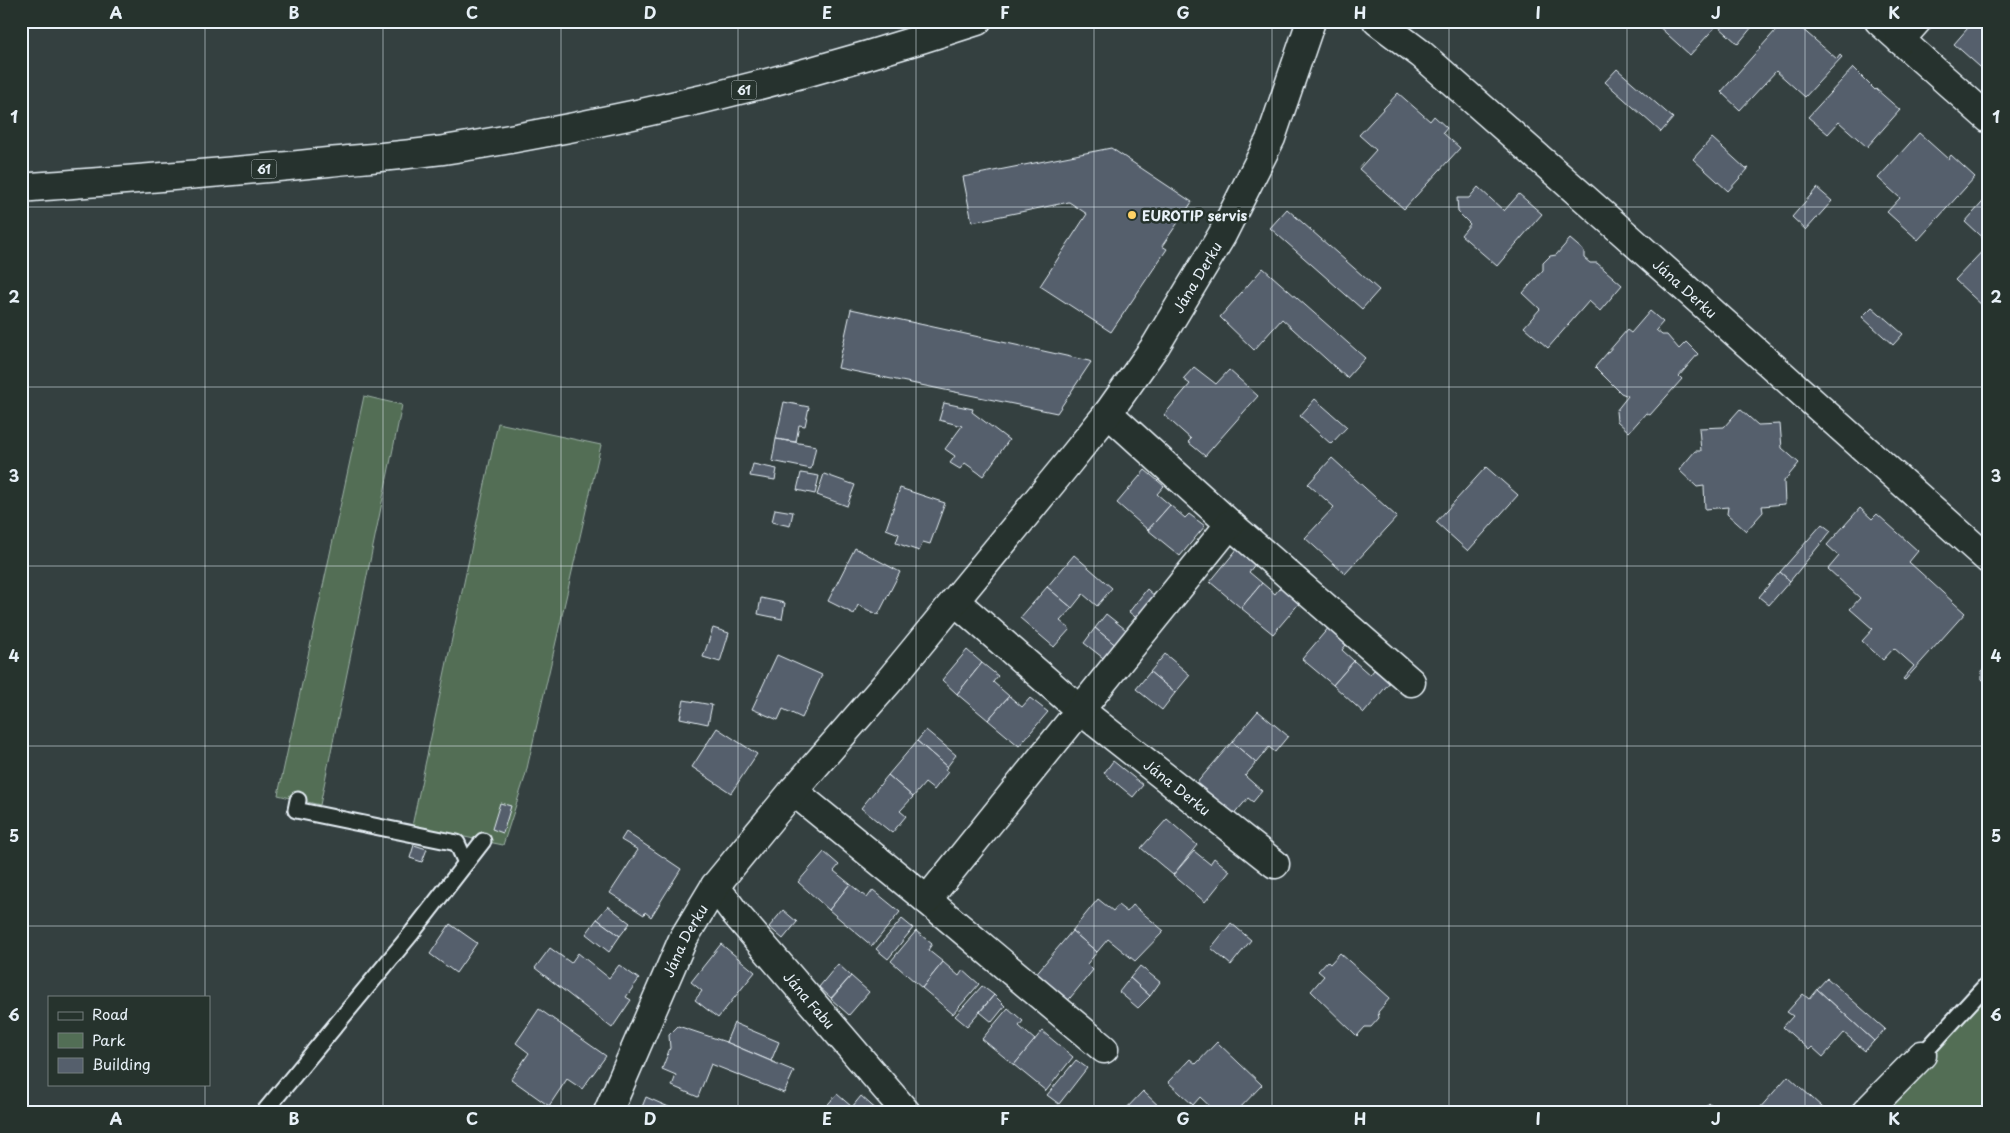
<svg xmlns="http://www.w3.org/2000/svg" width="2010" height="1133" font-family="'Playpen Sans',sans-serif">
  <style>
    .green { fill: #526e55; stroke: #9db0a6 }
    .building { fill: #555f6c; stroke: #e8f1f8 }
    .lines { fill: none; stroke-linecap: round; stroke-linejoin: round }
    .lane-casing { stroke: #e8f1f8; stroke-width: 19 }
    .street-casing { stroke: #e8f1f8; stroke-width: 31 }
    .secondary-casing { stroke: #e8f1f8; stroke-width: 31 }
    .primary-casing { stroke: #e8f1f8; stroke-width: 31 }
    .lane { stroke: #26332d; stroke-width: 15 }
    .street { stroke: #26332d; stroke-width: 28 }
    .secondary { stroke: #26332d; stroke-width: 28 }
    .primary { stroke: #26332d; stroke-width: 28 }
    .grid { fill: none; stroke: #e8f1f8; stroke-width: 1; stroke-opacity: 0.55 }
    .poi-dot { fill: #ffd166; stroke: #26332d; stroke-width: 2 }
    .labels { text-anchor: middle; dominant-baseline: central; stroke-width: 5; stroke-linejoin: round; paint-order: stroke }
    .shield { fill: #26332d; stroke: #aeb8bb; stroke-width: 1 }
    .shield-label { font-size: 12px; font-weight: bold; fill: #e8f1f8 }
    .poi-label { font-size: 14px; font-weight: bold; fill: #e8f1f8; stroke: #26332d; text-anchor: start }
    .street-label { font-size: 14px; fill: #e8f1f8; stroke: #26332d }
    .neatline { fill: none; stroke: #e8f1f8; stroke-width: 2 }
    .grid-label { font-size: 16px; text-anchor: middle; font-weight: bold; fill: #e8f1f8 }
  </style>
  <rect width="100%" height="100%" fill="#344040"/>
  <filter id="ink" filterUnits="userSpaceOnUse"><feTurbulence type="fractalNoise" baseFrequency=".02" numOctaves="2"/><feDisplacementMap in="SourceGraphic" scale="10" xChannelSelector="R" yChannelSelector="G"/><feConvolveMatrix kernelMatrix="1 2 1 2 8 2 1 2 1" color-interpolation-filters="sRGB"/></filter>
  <g filter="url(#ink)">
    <g class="green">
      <polygon points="364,396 402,405 320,805 278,795"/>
      <polygon points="498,423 601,445 525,777 503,845 412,826"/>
      <polygon points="1989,995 1989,1112 1878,1112"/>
    </g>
    <g class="building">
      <polygon points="1659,21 1757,21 1738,44 1717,25 1690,55 1656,24"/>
      <polygon points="1784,21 1793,21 1837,59 1840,55 1842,57 1805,97 1776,71 1740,110 1721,92"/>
      <polygon points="1974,21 1989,21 1988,74 1954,44"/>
      <polygon points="1853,68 1875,90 1876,89 1900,110 1867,147 1839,122 1828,134 1808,117"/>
      <polygon points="1617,69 1673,118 1661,132 1605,82"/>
      <polygon points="1398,93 1430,121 1434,116 1447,128 1443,133 1460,148 1404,209 1359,169 1376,150 1359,135"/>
      <polygon points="1919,133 1948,159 1951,155 1975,177 1918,240 1887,212 1900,198 1878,178"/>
      <polygon points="1712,138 1746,169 1749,168 1728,191 1693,159"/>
      <polygon points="1111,148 1192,202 1162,246 1167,249 1111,332 1040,286 1087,214 1069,202 972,222 963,177"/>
      <polygon points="1478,187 1504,211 1519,194 1542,214 1497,266 1461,235 1470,224 1458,212 1457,198 1469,198"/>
      <polygon points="1817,188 1832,201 1806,230 1792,217"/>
      <polygon points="1989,195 1989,304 1985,308 1955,280 1989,244 1965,222"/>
      <polygon points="1287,209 1379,290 1362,309 1270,228"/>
      <polygon points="1570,239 1584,251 1584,258 1590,263 1597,263 1622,285 1600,311 1589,301 1548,348 1524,327 1540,309 1523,293 1543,270 1543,263 1550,256 1556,255"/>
      <polygon points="1263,268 1365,358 1347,378 1282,319 1254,350 1220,317"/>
      <polygon points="1872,307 1903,334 1893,345 1862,317"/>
      <polygon points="851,309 1089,361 1091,362 1057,413 838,368"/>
      <polygon points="1650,311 1663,322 1656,330 1662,335 1667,335 1679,349 1686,342 1698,354 1679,376 1682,379 1650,415 1646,413 1629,432 1617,421 1616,411 1628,396 1621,393 1595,367 1627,330 1631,333"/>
      <polygon points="1194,367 1216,384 1229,370 1258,396 1205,456 1188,442 1191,439 1164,415 1190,384 1183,379"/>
      <polygon points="1315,399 1347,427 1331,444 1300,416"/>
      <polygon points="784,402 809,407 805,426 799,425 796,442 776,439"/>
      <polygon points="944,403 973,409 972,412 1009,440 983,476 965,463 960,469 950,463 955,456 945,449 962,426 939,420"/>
      <polygon points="1740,409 1758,425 1780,424 1782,448 1799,463 1784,481 1785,504 1762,506 1763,512 1746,531 1727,514 1728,507 1705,509 1704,486 1697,487 1679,470 1695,451 1701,451 1699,428 1724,427"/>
      <polygon points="776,439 816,446 811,469 772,461"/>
      <polygon points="1332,458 1397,517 1345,574 1305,538 1334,507 1308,484"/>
      <polygon points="753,464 777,469 775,480 750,476"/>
      <polygon points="1486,467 1518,495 1468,551 1436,522"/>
      <polygon points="1145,470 1164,486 1157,494 1170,505 1148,530 1117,503"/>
      <polygon points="801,473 819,476 815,494 797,490"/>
      <polygon points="824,474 855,485 847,506 817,495"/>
      <polygon points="900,488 945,503 930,544 923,542 919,551 896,543 899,534 886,529"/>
      <polygon points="1170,505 1185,518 1189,514 1205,526 1180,556 1148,530"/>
      <polygon points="1860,508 1872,519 1877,514 1918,551 1909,562 1965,613 1905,680 1903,679 1914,666 1894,648 1883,660 1862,641 1873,629 1850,609 1860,598 1828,569 1839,556 1827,545"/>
      <polygon points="775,509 793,512 790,526 772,522"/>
      <polygon points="1822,524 1831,531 1790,581 1780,572"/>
      <polygon points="855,548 900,572 878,615 858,605 854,614 828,601"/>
      <polygon points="1238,548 1256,563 1249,572 1262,583 1241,608 1210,582"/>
      <polygon points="1074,555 1112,588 1097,606 1083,594 1072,608 1047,587"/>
      <polygon points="1780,572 1790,581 1769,605 1759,597"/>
      <polygon points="1262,583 1275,594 1282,585 1301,601 1273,634 1241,608"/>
      <polygon points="1047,587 1072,608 1060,621 1070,629 1054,647 1020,618"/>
      <polygon points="1147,589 1158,599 1140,621 1129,612"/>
      <polygon points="761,598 785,603 782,619 758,614"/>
      <polygon points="1106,614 1130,633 1118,647 1095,628"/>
      <polygon points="1330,626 1349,641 1342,650 1354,661 1333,685 1302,659"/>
      <polygon points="713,628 729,633 720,662 703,657"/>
      <polygon points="1095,628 1118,647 1107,661 1084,643"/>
      <polygon points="967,650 982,663 957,694 942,680"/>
      <polygon points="1165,654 1190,675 1175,693 1150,672"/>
      <polygon points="777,655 822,675 802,718 783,709 778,720 752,709"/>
      <polygon points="1987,657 1989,657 1989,686 1982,679 1982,671 1987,664"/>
      <polygon points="1354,661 1370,675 1374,670 1390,682 1364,713 1333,685"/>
      <polygon points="982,663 998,676 993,682 1009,696 988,720 957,694"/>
      <polygon points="1150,672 1175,693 1162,710 1136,689"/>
      <polygon points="1009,696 1022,707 1030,698 1048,712 1019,746 988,720"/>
      <polygon points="684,700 712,705 708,724 680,718"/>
      <polygon points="1258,711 1288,736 1275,752 1269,747 1256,763 1232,742"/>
      <polygon points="717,728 757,754 731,793 692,767"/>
      <polygon points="926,730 956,755 947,767 917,741"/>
      <polygon points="917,741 947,767 945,770 948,772 934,790 925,783 913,797 888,775"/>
      <polygon points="1232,742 1256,763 1245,776 1262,791 1253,802 1248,798 1231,818 1194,786"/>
      <polygon points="1113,761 1143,785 1133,797 1104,773"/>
      <polygon points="888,775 913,797 900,811 906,816 892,833 861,808"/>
      <polygon points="500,803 511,806 503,833 492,829"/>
      <polygon points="1167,819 1197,845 1173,875 1141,848"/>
      <polygon points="626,832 681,869 651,917 645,912 644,915 610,893 638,850 621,840"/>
      <polygon points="414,845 427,849 422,862 410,858"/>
      <polygon points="1194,851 1210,864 1214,858 1230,871 1205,902 1173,875"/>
      <polygon points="824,852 839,865 834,871 850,884 829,910 798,882"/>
      <polygon points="850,884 867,898 873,890 900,912 872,946 829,910"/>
      <polygon points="1098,899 1113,911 1118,905 1127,912 1133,905 1164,931 1135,961 1108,939 1097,952 1072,931"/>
      <polygon points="608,906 630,923 620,936 597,919"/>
      <polygon points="783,910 797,922 783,939 769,927"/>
      <polygon points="597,919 620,936 609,952 586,934"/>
      <polygon points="902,919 913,928 888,959 876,949"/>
      <polygon points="1231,923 1251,940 1231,965 1211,948"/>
      <polygon points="450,924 477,943 456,973 430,954"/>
      <polygon points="916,931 932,944 928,950 943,962 922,988 891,961"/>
      <polygon points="1072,931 1097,952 1087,964 1093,970 1066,1003 1034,976"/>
      <polygon points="721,944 755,972 718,1018 695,1000 702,991 691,982"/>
      <polygon points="550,948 571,963 578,953 609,978 619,965 639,979 626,997 631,1000 612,1028 535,968"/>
      <polygon points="1340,953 1390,998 1378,1012 1379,1018 1371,1027 1365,1027 1357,1036 1311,991 1324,976 1318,971 1327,961 1330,964"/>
      <polygon points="943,962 959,976 963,970 979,984 953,1014 922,988"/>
      <polygon points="838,964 851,976 831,998 819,987"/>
      <polygon points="1140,966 1160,982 1150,996 1130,978"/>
      <polygon points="851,976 869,992 849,1015 831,999"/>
      <polygon points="1130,978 1150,996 1138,1008 1119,992"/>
      <polygon points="1827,978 1885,1029 1874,1041 1817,989"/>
      <polygon points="982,986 994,995 967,1026 955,1016"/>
      <polygon points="1817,989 1874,1041 1865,1051 1844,1033 1823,1057 1812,1047 1809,1050 1783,1027 1793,1016 1787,1012 1803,994 1809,999"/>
      <polygon points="994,995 1005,1006 992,1022 980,1012"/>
      <polygon points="1008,1008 1023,1021 1019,1026 1035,1040 1014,1065 982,1039"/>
      <polygon points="539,1009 606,1056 582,1089 567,1079 549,1106 511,1079 529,1053 516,1043"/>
      <polygon points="734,1023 779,1042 771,1061 726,1042"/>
      <polygon points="678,1026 726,1042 794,1071 784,1093 711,1064 698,1097 672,1086 676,1075 662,1069 670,1048 669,1035"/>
      <polygon points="1042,1031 1073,1057 1046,1091 1014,1065"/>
      <polygon points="1217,1042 1262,1085 1236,1112 1216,1112 1200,1097 1193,1105 1168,1082 1190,1059 1196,1064"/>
      <polygon points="1076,1060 1087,1068 1059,1104 1047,1095"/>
      <polygon points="1788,1076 1823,1108 1820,1112 1758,1110"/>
      <polygon points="1143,1091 1165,1112 1123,1112"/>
      <polygon points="837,1094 852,1107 861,1096 879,1112 821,1112"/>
      <polygon points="646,1097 680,1112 640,1112"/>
      <polygon points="1709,1103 1718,1112 1701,1112"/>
    </g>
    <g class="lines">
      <g class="lane-casing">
        <g id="lane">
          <polyline points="466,863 483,841"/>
          <polyline points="1922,1055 1989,982"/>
          <polyline points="264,1112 411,934 466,863 457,843 296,810 298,800"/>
        </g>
      </g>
      <g class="street-casing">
        <g id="street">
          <path id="s1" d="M 1377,21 L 1421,54 L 1616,226 L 1989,560"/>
          <polyline points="1879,21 1989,119"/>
          <polyline points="1900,40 1917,21"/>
          <polyline points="1108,413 1230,524 1411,682"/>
          <path id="s2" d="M 955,601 L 1080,710 L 1275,864"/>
          <polyline points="793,791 927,900 1104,1049"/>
          <path id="s3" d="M 715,886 L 735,913 L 906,1112"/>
          <polyline points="927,900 1230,524"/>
          <polyline points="1866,1112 1922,1055"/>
        </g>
      </g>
      <g class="secondary-casing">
        <g id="secondary">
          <path id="s4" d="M 608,1112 L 683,939 L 715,886 L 793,791 L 889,681 L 1063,469 L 1108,413 L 1156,345 L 1222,235 L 1271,138 L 1311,21"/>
        </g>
      </g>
      <g class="primary-casing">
        <path id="primary" d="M 21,188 C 124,180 226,173 328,162 C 369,158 410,155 450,149 C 629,121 805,78 977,21"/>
      </g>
      <use href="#lane" class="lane"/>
      <use href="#street" class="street"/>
      <use href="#secondary" class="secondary"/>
      <use href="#primary" class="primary"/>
    </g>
  </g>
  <path class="grid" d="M 205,21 L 205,997M 383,21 L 383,1112M 561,21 L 561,1112M 738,21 L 738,1112M 916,21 L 916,1112M 1094,21 L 1094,1112M 1272,21 L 1272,1112M 1449,21 L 1449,1112M 1627,21 L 1627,1112M 1805,21 L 1805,1112M 21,207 L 1989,207M 21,387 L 1989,387M 21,566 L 1989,566M 21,746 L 1989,746M 21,926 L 1989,926M 205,1084 L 205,1112"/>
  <circle class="poi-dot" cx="1132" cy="215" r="5"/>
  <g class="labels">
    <g class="shield">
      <rect x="731.5" y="80.5" width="25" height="19" rx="4"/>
      <rect x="251.5" y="159.5" width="25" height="19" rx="4"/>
    </g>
    <g class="shield-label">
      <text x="744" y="90">61</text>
      <text x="264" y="169">61</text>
    </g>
    <g class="poi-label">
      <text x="1142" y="215">EUROTIP servis</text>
    </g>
    <g class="street-label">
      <text stroke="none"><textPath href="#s4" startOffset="1028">Jána Derku</textPath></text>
      <text stroke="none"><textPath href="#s1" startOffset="408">Jána Derku</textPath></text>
      <text stroke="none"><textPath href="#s2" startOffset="290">Jána Derku</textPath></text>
      <text stroke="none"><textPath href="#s4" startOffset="188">Jána Derku</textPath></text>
      <text stroke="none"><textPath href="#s3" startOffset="148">Jána Fabu</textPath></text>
    </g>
  </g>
  <rect width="2010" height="1133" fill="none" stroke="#26332d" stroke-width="55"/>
  <rect x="48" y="996" width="162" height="90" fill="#26332d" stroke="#747f7e"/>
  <rect x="58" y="1012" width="25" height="8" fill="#26332d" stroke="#747f7e"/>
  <text x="92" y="1020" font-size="15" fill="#e8f1f8">Road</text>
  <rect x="58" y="1033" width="25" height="15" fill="#526e55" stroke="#747f7e"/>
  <text x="92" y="1046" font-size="15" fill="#e8f1f8">Park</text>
  <rect x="58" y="1058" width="25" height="15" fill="#555f6c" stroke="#747f7e"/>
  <text x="92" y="1070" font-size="15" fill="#e8f1f8">Building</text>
  <rect x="28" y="28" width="1954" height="1078" class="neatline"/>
  <g class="grid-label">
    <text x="116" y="19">A</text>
    <text x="294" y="19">B</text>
    <text x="472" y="19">C</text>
    <text x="650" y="19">D</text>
    <text x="827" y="19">E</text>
    <text x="1005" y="19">F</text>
    <text x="1183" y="19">G</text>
    <text x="1360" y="19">H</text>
    <text x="1538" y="19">I</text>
    <text x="1716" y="19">J</text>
    <text x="1894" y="19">K</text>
    <text x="14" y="123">1</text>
    <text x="1996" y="123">1</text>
    <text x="14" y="303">2</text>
    <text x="1996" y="303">2</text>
    <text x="14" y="482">3</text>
    <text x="1996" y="482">3</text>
    <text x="14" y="662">4</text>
    <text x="1996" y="662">4</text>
    <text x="14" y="842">5</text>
    <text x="1996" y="842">5</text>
    <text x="14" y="1021">6</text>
    <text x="1996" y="1021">6</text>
    <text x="116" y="1125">A</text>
    <text x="294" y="1125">B</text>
    <text x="472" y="1125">C</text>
    <text x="650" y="1125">D</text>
    <text x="827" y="1125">E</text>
    <text x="1005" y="1125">F</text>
    <text x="1183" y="1125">G</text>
    <text x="1360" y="1125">H</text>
    <text x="1538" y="1125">I</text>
    <text x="1716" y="1125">J</text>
    <text x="1894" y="1125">K</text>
  </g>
</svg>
